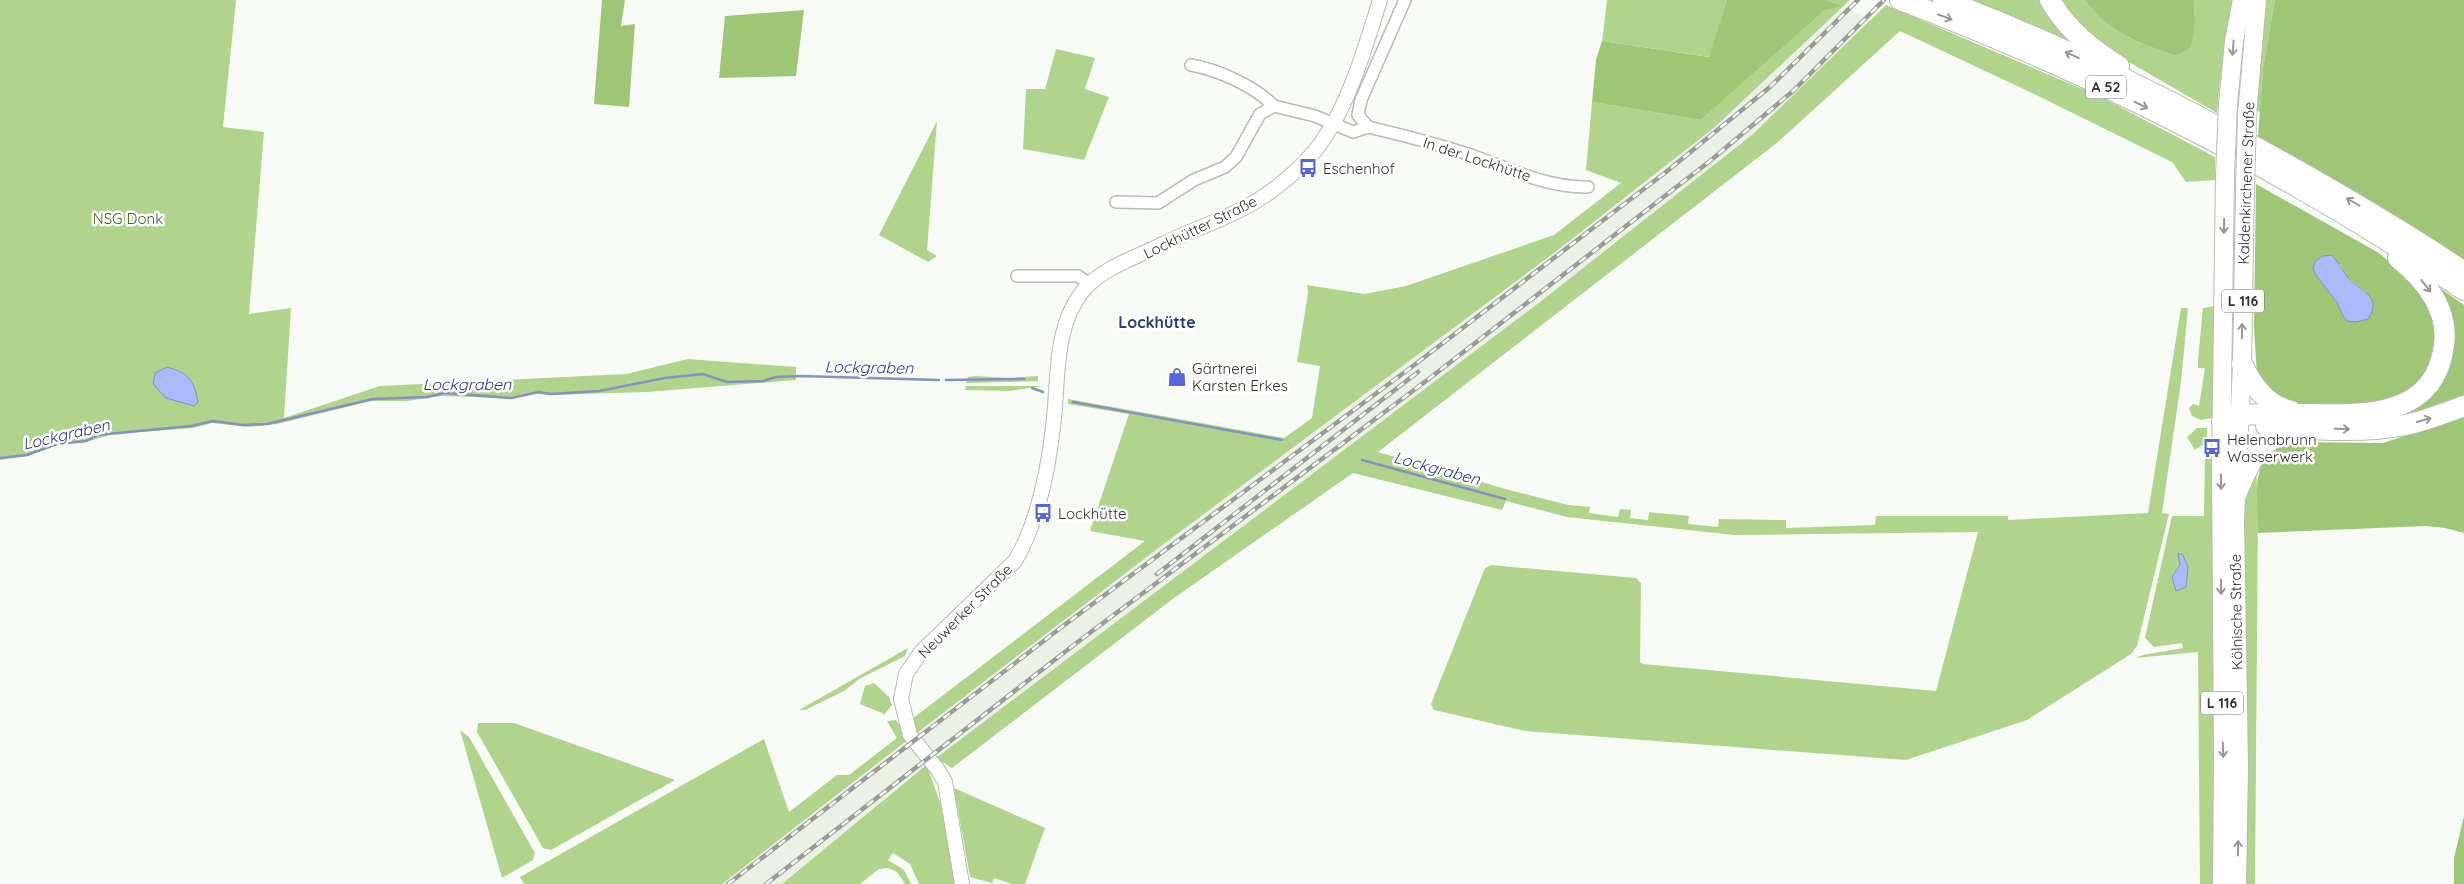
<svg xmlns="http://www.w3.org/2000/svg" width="2464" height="884" font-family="Quicksand,sans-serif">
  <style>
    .built { fill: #ebf2e5 }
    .green { fill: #b0d48c }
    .forest { fill: #9fc676; fill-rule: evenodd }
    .water { fill: #abbafa; stroke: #8691bd }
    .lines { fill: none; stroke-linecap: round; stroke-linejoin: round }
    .stream { stroke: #8691bd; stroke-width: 2.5 }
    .minor-casing { stroke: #b8bab5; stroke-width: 14 }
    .tertiary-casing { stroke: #b8bab5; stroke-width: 16 }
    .primary-casing { stroke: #b8bab5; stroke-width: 20 }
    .motorway-casing { stroke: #b8bab5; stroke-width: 22 }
    .minor { stroke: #fff; stroke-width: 11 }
    .tertiary { stroke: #fff; stroke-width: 14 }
    .primary { stroke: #fff; stroke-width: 18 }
    .motorway { stroke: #fff; stroke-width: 20 }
    .rail-casing { stroke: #9a9c98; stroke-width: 4.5 }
    .rail { stroke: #fff; stroke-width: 2.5; stroke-dasharray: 8; stroke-linecap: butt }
    .primary-bridge-casing { stroke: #b8bab5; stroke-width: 20; stroke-linecap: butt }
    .primary-bridge { stroke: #fff; stroke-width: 18 }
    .oneway { stroke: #979896 }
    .labels { text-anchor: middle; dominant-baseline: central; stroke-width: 5; stroke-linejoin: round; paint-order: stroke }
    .shield { fill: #fff; stroke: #6d6e6d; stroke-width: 1 }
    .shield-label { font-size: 14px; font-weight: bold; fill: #2f302e }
    .street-label { font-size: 15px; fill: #2f302e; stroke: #fff }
    .poi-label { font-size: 15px; fill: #2f302e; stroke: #fff; text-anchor: start }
    .park-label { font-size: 15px; fill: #42640e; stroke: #fff }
    .neighbourhood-label { font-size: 16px; font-weight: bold; fill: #323b76; stroke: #fff }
    .water-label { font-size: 16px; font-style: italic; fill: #2c328b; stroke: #fff }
  </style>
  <rect width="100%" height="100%" fill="#f8fbf5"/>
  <polygon class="built" points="1842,6 1871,20 1753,134 1540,302 904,782 834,843 782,884 722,884 1156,549 1554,253 1715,127"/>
  <g class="green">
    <polygon points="0,0 236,0 223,127 264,132 249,314 291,308 284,418 380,386 626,374 688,359 796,367 796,380 647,392 547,395 533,393 500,398 441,396 407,401 371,401 277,424 248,427 212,423 193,428 112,434 87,442 55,445 27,456 0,460"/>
    <polygon points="1607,0 1727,0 1710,57 1602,41"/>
    <polygon points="1826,0 1850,0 1715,127 1554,253 1157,549 917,733 912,719 1145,541 1090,531 1129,414 1068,404 1068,399 1284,438 1312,418 1320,366 1297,362 1308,293 1307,285 1364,294 1406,286 1554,235 1621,183 1586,170 1592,102 1701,120 1824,11 1841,6"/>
    <polygon points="1967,0 2046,0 2089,52"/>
    <path d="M 2059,0 L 2085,0 C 2106,32 2142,44 2176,56 L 2195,24 L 2194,0 L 2235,0 L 2225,80 L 2220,80 L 2217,113 L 2115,54 L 2084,31 Z"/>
    <polygon points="2267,0 2275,0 2263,68 2260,112 2254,110"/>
    <polygon points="1886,5 2101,97 2215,157 2215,180 2186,182 2172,162 2032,93 1900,31 1778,142 1378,452 1509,490 1568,505 1590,507 1589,513 1618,517 1620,509 1631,510 1630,518 1648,520 1649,512 1689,516 1688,524 1718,527 1719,519 1786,520 1786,528 1875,525 1876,516 2008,516 2008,520 2148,513 2181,308 2188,308 2181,382 2162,513 2169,514 2137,646 2131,654 2027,720 1906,760 1525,731 1434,710 1431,704 1485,568 1491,565 1636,578 1641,583 1640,662 1643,664 1936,691 1978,532 1734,535 1567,517 1506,501 1502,510 1353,473 1174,598 952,768 936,758 1540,302 1753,134"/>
    <polygon points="1056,49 1095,58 1085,89 1109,97 1084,160 1023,149 1026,89 1045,89"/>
    <polygon points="937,121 927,250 937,256 928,262 879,235"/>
    <polygon points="2215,306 2216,413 2212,418 2201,420 2192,416 2189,408 2193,404 2199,406 2205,368 2198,368 2198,360 2203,308"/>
    <polygon points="974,376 1010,378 1038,376 1038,381 1045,381 966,383 968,377"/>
    <polygon points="966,386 1044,386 1009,391 965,390"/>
    <polygon points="2197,428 2207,428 2207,454 2210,454 2215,475 2215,884 2200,884 2198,652 2135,658 2143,655 2183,648 2182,643 2154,647 2145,638 2172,516 2204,516 2205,454 2202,445 2195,450 2187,437"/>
    <polygon points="2256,460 2258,514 2255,884 2242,884 2242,516"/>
    <polygon points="908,648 905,656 859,679 844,691 805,710 799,710"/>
    <polygon points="874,683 889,697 892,705 884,715 882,713 860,704 865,686"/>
    <polygon points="896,720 909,739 722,884 524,884 520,877 764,739 789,812 837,775 849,775 897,738 887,721"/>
    <polygon points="478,723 514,723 675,780 551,850 543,848 477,732"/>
    <polygon points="460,730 469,737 535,853 533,860 502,878"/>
    <polygon points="925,766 929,771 945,817 957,884 919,884 910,864 893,853 888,860 904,870 911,884 905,884 897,872 888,868 879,869 860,884 782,884"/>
    <polygon points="954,788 1045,828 1025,884 1012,884 994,878 992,883 970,877"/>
  </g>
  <g class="forest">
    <polygon points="602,0 625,0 621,26 635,24 629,107 594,104"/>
    <polygon points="1727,0 1826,0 1842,6 1824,11 1701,120 1592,102 1596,60 1602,41 1709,57"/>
    <path d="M 2085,0 L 2194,0 L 2195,24 L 2191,47 L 2176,56 C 2142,44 2106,32 2085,0 Z"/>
    <polygon points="2275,0 2464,0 2464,262 2258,136 2263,68"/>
    <polygon points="804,10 796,76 719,78 725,16"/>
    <path d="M 2256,184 L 2379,253 L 2415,284 L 2433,315 L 2436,350 L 2419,384 L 2404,396 L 2367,405 L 2290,405 L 2274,400 L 2257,375 L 2254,328 ZM 2340,264 L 2346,276 L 2366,292 L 2343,316 L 2337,302 L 2328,290 Z"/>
    <polygon points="2430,281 2464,305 2464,401 2379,423 2439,376"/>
    <path d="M 2464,417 L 2464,533 L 2445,528 L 2426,526 L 2258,533 C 2259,496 2246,457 2290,442 L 2383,443 Z"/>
    <polygon points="2464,816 2464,884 2454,884 2454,858"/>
  </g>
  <g class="water">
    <path d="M 2332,255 C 2338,262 2341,268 2346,275 C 2357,291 2384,294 2368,319 L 2356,322 L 2347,321 L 2343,316 L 2337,302 L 2317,277 L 2313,269 L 2315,261 L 2323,256 Z"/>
    <path d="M 167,367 C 189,373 194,380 198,402 L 194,406 L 166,398 L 153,384 L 155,373 Z"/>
    <polygon points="2178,553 2183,555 2188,567 2186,587 2176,591 2172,577 2180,565"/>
  </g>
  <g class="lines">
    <g class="stream">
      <polyline points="946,380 1024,379"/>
      <polyline points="1032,388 1043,392"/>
      <polyline points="1073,402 1282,440"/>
      <polyline points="0,458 27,455 57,444 86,441 98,435 191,426 213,421 243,425 267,424 373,399 427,397 445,393 511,398 539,392 551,394 599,391 665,378 703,374 727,382 763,381 776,377 800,376 939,380"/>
      <polyline points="1362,460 1505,499"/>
    </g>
    <g class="minor-casing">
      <g id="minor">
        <path d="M 1191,65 C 1219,70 1254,86 1274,106"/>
        <polyline points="1368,127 1358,115 1361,100 1405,0"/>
        <path d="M 1116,202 L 1158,203 L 1194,180 L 1225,167 L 1236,157 L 1260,114 L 1274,106 L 1315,116 L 1353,132 L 1368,127 C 1402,135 1437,144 1471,155 C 1508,168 1547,188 1588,187"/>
        <polyline points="1017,276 1078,276 1090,284"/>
      </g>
    </g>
    <g class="tertiary-casing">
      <path id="tertiary" d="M 962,884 L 945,782 L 938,770 L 910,735 L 901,699 L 906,674 L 921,652 L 1015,561 C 1038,522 1048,471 1053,427 C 1059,382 1053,329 1082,292 C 1101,268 1137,257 1163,244 C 1192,229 1225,220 1253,203 C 1277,189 1304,166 1321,143 C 1350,102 1365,48 1380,0"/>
    </g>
    <g class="primary-casing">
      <g id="primary">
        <polyline points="2228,104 2234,41 2242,0"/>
        <polyline points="2247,115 2257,0"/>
        <polyline points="2222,884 2223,756 2221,464 2225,177"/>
        <polyline points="2237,884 2239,767 2235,521 2242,364 2245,188"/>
      </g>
    </g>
    <g class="motorway-casing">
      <g id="motorway">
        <path d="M 1900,0 C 2097,75 2288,172 2464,290"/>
        <path d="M 1943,0 C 2049,39 2151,90 2250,144 C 2323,184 2395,225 2464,272"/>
        <path d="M 2050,0 C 2066,29 2091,49 2119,66"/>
        <path d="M 2242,364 C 2253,386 2266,405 2291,411"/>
        <path d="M 2222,422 L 2239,415 C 2262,414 2285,414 2308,414 C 2365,415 2435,418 2444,345 C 2449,309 2424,279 2398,258"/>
        <path d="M 2266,426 C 2312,429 2360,434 2405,425 C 2425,421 2445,413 2464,406"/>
        <path d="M 2236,495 C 2250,462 2256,442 2292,430"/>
      </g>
    </g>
    <use href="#minor" class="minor"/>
    <use href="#tertiary" class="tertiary"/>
    <use href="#primary" class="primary"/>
    <use href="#motorway" class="motorway"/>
    <g class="rail-casing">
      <g id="rail">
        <polyline points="1157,574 1418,372"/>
        <polyline points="728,884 1067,623 1413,366 1666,172 1770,87 1858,0"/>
        <polyline points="766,884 1079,641 1426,381 1710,161 1793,91 1884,0"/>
      </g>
    </g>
    <use href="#rail" class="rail"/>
    <g class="primary-bridge-casing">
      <g id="primary-bridge">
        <polyline points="2225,177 2228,104"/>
        <polyline points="2245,188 2247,115"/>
      </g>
    </g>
    <use href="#primary-bridge" class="primary-bridge"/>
  </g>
  <defs><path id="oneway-shaft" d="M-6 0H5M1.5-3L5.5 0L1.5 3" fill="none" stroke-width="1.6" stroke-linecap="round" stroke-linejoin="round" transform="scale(1.25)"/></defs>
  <g class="oneway">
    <use href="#oneway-shaft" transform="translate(1945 17) rotate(21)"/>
    <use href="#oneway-shaft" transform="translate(2233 48) rotate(95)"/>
    <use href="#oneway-shaft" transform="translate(2072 55) rotate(-156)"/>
    <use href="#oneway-shaft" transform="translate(2141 105) rotate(26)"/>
    <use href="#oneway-shaft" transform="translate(2353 202) rotate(-150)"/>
    <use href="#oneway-shaft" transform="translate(2224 226) rotate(91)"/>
    <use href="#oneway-shaft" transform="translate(2426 286) rotate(52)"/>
    <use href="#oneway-shaft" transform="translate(2242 331) rotate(-89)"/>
    <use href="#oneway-shaft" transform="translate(2424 420) rotate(-16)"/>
    <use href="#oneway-shaft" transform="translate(2342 429) rotate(1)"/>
    <use href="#oneway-shaft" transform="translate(2221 482) rotate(89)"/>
    <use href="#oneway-shaft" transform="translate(2221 587) rotate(90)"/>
    <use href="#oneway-shaft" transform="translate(2223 750) rotate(89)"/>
    <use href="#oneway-shaft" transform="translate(2238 848) rotate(-89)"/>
  </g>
  <defs>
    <g id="bus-bare" transform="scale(1.5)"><path d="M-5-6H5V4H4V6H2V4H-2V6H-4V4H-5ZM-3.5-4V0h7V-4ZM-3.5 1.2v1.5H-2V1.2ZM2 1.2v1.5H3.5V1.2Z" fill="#5765dc" stroke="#fff" stroke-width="2.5" paint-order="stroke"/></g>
    <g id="shop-bare" transform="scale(1.5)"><path d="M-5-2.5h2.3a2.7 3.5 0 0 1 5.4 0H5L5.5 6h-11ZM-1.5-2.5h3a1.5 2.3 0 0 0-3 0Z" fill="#5765dc" stroke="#fff" stroke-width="2.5" paint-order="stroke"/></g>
  </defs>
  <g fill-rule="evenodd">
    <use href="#bus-bare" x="1308" y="168"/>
    <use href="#shop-bare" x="1177" y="377"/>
    <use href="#bus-bare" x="2212" y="448"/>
    <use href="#bus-bare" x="1043" y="513"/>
  </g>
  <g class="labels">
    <g class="shield">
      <rect x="2086" y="75.5" width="40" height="23" rx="4"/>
      <rect x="2222" y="289.5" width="42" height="23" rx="4"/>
      <rect x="2201" y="691.5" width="42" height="23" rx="4"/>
    </g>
    <g class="shield-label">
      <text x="2106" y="87">A 52</text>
      <text x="2243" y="301">L 116</text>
      <text x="2222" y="703">L 116</text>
    </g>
    <g class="street-label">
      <text transform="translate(1477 159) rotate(18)">In der Lockhütte</text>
      <text transform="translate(2246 183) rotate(-88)">Kaldenkirchener Straße</text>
      <text transform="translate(1200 227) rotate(-26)">Lockhütter Straße</text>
      <text transform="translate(965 611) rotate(-45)">Neuwerker Straße</text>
      <text transform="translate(2236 612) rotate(-91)">Kölnische Straße</text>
    </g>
    <g class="poi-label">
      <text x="1323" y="168">Eschenhof</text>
      <text x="1192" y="368">Gärtnerei<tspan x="1192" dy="17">Karsten Erkes</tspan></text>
      <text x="2227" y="439">Helenabrunn<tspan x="2227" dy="17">Wasserwerk</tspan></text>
      <text x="1058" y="513">Lockhütte</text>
    </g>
    <g class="park-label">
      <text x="128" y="218">NSG Donk</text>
    </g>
    <g class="neighbourhood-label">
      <text x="1157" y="322">Lockhütte</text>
    </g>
    <g class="water-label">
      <text transform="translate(869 367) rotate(1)">Lockgraben</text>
      <text x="467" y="384">Lockgraben</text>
      <text transform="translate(66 434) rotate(-13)">Lockgraben</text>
      <text transform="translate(1437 468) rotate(15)">Lockgraben</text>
    </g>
  </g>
</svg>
